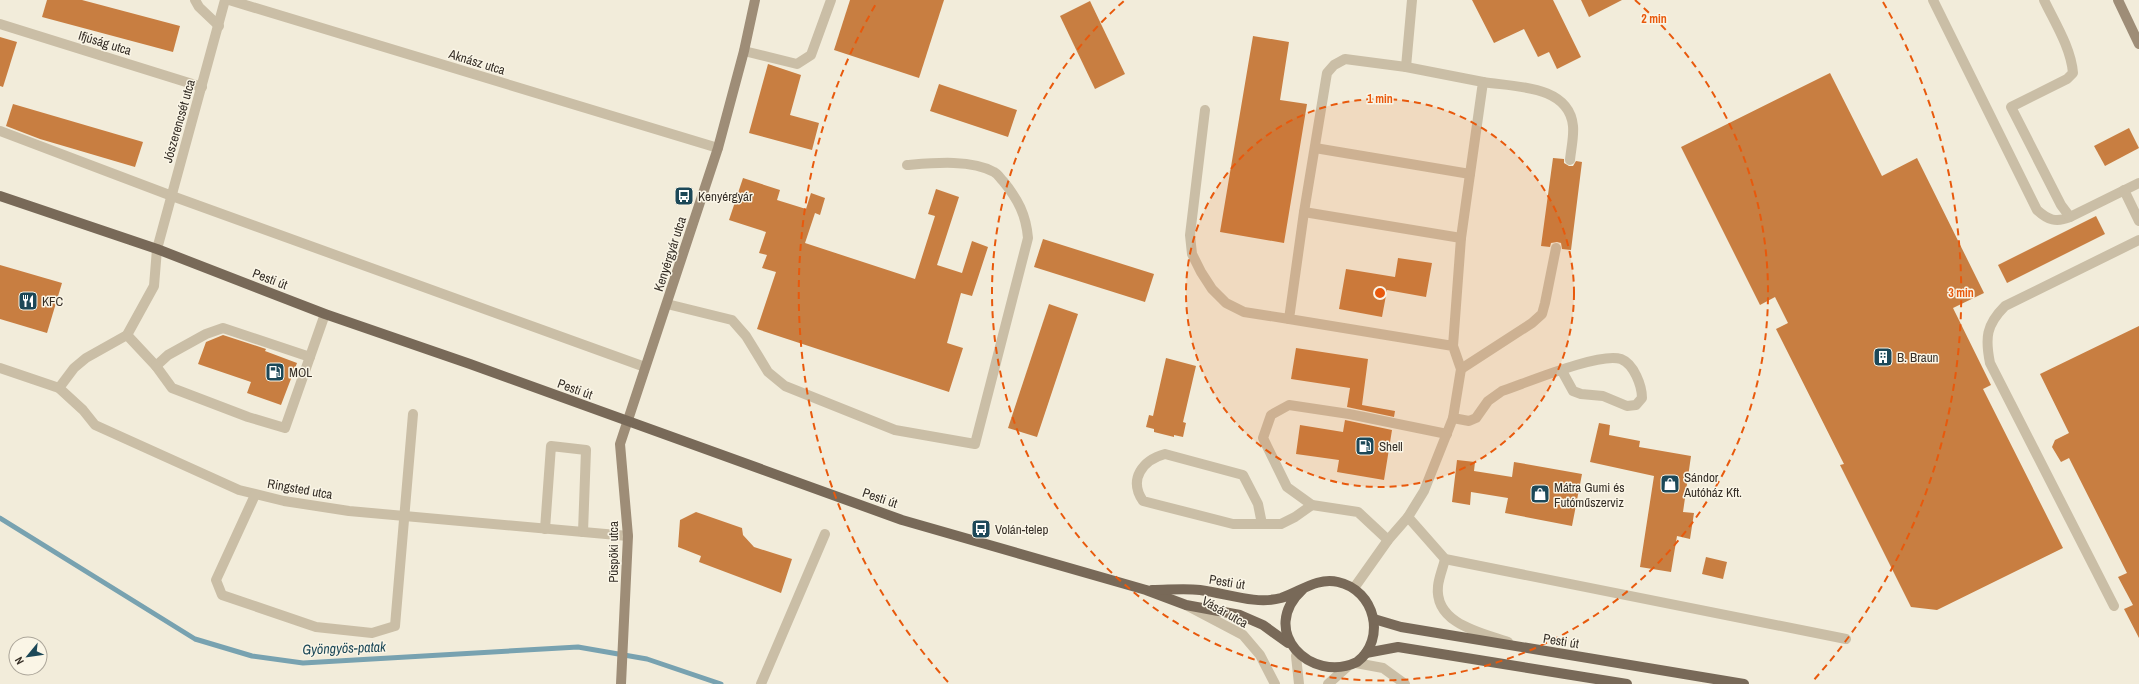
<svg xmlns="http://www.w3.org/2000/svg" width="2139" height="684" font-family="'Archivo Narrow',sans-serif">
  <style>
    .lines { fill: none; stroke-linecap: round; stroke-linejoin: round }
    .stream { stroke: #78a2b0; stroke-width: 5 }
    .building { fill: #c87e41 }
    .lane { stroke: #cabea6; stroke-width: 10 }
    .street { stroke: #cabea6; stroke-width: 10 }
    .secondary { stroke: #9e8d77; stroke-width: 10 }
    .primary { stroke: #786958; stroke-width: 10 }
    .ring { fill: none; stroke: #e8590c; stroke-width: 2; stroke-dasharray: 7 5 }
    .labels { text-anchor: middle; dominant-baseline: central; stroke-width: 3; stroke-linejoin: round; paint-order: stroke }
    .street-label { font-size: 13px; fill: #362f27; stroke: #faf5e6 }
    .poi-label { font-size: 13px; fill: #362f27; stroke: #faf5e6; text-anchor: start }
    .water-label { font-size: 14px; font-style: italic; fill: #1c4858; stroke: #faf5e6 }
    .centre { fill: #e8590c; stroke: #faf5e6; stroke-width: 2 }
    .ring-label { font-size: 12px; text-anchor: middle; font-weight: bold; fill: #e8590c; stroke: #faf5e6; stroke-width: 3; stroke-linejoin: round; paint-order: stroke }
  </style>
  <rect width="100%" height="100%" fill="#f2ecda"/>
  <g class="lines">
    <polyline class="stream" points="0,518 195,639 252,656 303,663 578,647 647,659 721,684"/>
  </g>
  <g class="building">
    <polygon points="47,0 82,0 180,26 173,52 42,17"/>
    <polygon points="850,0 944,0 919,78 834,50"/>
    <polygon points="1472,0 1553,0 1581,57 1557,69 1549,52 1538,57 1524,29 1494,43"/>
    <polygon points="1581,0 1622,0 1589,17"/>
    <polygon points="1090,1 1125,74 1095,89 1060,16"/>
    <polygon points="1253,36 1289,42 1280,100 1307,104 1284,243 1220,232"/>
    <polygon points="0,37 17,42 3,87 0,86"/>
    <polygon points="768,64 801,75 790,115 819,123 812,150 749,133"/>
    <polygon points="1830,73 1882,176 1917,158 1984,293 1953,308 1991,385 1983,389 2063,548 1937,610 1911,607 1840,465 1844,464 1776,329 1788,323 1775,297 1760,305 1681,147"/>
    <polygon points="939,84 1017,110 1008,137 930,111"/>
    <polygon points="13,104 143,142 135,167 40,139 6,126"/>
    <polygon points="2129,128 2139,148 2105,166 2094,146"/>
    <polygon points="1553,158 1564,159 1564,163 1569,166 1573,166 1576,161 1582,162 1571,250 1562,249 1561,243 1557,242 1551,243 1550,247 1541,246"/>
    <polygon points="743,178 780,190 777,200 806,209 811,193 825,198 820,215 815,213 805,243 915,279 935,216 928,214 936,189 959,197 937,265 962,273 972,241 988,247 972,296 961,293 947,343 963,348 949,392 757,329 776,272 762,268 767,255 759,253 766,232 729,220"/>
    <polygon points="2096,216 2105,234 2007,283 1998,265"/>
    <polygon points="1043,239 1154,274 1145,302 1034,267"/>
    <polygon points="1398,258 1432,263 1426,297 1387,290 1382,317 1339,309 1346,269 1395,277"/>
    <polygon points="0,265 62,283 47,333 0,319"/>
    <polygon points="1049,304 1078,314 1037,437 1008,428"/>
    <polygon points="2139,326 2139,638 2124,609 2133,605 2118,577 2127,573 2069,458 2061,462 2052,447 2055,440 2069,433 2040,374"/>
    <polygon points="223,335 266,349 265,351 297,363 281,405 247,393 251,382 198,364 206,342"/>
    <polygon points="1296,348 1368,359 1362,405 1395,411 1394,417 1347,407 1350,388 1291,379"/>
    <polygon points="1166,358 1196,366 1183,422 1186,423 1183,437 1174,435 1174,437 1154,432 1154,429 1146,427 1149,415 1153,416"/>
    <polygon points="1345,420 1392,430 1384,480 1337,472 1339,460 1296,454 1300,425 1343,432"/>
    <polygon points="1599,423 1610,425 1609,435 1640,441 1639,447 1691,456 1683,512 1694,513 1690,539 1677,536 1671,572 1640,567 1654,476 1590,462"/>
    <polygon points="1457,460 1475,462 1474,471 1512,477 1514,462 1582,474 1572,526 1505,513 1508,498 1471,492 1470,505 1452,502"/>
    <polygon points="696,512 742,528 743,535 754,547 792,559 781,593 699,562 701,556 678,547 680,520"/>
    <polygon points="1706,557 1727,562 1723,579 1702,574"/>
  </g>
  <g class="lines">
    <g class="lane">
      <polyline points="195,0 199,7 219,26"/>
      <path d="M 1933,0 L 2037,210 C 2048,220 2056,223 2070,217"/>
      <path d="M 2044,0 C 2055,23 2071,48 2073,73 L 2067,79 L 2011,107 L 2061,205 L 2070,217 L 2139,183"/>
      <polyline points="744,51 797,64 811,55 831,0"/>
      <polyline points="1406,67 1412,0"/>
      <path d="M 1483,82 C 1515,87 1569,85 1573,126 C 1574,137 1571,149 1570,160"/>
      <polyline points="1205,110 1190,235 1192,254 1201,272 1212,289 1226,303 1244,312 1289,319"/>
      <polyline points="0,131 172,196"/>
      <polyline points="1315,148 1470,174"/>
      <polyline points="2124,190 2139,221"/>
      <polyline points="1304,212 1461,238"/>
      <path d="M 667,304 L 732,320 L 746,336 L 768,372 L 785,386 L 895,430 L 975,444 L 1028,238 C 1026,215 1018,199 1003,181 C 1000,178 998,174 994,172 C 971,159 932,163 907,165"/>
      <polyline points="127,335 156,366 172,388 248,417 285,428 325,314"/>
      <polyline points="156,366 168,355 206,334 223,328 310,357"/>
      <polyline points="1461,369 1532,323 1542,314 1545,303 1556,248"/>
      <polyline points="59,388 74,368 86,358 127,335 154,286 157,249"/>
      <path d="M 1453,418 L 1469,421 L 1476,418 L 1488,401 L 1502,391 C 1526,383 1599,352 1621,359 C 1634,364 1642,386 1642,398 L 1636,405 L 1627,406 L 1603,396 L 1581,394 L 1573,391 L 1562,371"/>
      <polyline points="1408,517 1445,559 1846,639"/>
      <path d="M 1262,524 L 1258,504 L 1243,475 L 1165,454 C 1143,460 1128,479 1143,501 L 1233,524 L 1281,524 L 1295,517 L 1312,505"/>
      <polyline points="1388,540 1358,512 1312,505 1287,487 1263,438 1271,415 1289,405 1349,414 1447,434"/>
      <path d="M 1445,559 C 1443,568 1439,577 1438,586 C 1434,624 1482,633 1508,642"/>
      <polyline points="1354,588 1388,540 1408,517 1424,491 1453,418 1461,369 1453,346 1461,238 1483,82 1406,67 1345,59 1334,65 1327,73 1304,212 1289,319 1453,346"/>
      <path d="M 2114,606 L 1990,363 C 1985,338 1986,325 2005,306 L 2139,240"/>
      <polyline points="1356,663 1383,668 1405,684"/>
      <polyline points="761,684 825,534"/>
    </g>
    <g class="street">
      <polyline points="229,0 718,148"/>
      <polyline points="0,24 202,87"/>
      <polyline points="172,196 645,367"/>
      <polyline points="157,249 225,0"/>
      <polyline points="0,368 59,388 83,410 95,425 239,490 284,501 349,511 628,536"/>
      <polyline points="255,495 216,580 222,595 316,627 372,633 395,626 413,414"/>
      <polyline points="545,529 551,446 586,450 583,532"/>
      <polyline points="1188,606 1243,635 1260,655 1275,684"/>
      <polyline points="1296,656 1299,684"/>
      <polyline points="1328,684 1347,667"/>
    </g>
    <g class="secondary">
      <polyline points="2118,0 2139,44"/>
      <polyline points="621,684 628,536 620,444 718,148 744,51 755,0"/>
    </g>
    <g class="primary">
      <polyline points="0,196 157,249 325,314 470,364 902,520 1146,590 1186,605 1240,615 1263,625 1288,643"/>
      <path d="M 1152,590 C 1168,590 1184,588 1200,590 C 1226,593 1255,605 1281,598 C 1300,592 1317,577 1338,582 C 1375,590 1387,639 1357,662 C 1311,684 1257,631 1303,589"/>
      <polyline points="1374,619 1401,627 1744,684"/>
      <polyline points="1366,653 1398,647 1627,684"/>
    </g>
  </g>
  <circle cx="1380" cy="293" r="194" fill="#e8590c" fill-opacity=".12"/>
  <g class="ring">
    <circle cx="1380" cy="293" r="194"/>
    <path d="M1635 0A388 388 0 1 1 1125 0"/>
    <path d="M948 682A581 581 0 0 1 877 2M1883 2A581 581 0 0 1 1812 682"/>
  </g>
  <defs>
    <g id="bus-square" transform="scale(1)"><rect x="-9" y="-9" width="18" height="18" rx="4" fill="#1c4858" stroke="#faf5e6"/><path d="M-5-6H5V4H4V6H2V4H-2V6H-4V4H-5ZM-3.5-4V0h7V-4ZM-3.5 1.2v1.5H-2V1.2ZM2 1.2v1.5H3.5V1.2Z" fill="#fff"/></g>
    <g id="restaurant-square" transform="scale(1)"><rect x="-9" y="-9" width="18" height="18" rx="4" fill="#1c4858" stroke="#faf5e6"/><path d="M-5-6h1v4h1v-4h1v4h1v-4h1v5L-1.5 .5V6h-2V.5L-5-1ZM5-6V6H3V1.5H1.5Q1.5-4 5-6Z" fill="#fff"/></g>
    <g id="building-square" transform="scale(1)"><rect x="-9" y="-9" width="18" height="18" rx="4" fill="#1c4858" stroke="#faf5e6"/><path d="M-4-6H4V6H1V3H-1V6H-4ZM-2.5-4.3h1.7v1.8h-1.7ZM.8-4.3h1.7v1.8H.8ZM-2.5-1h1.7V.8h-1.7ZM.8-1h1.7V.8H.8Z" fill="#fff"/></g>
    <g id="fuel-square" transform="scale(1)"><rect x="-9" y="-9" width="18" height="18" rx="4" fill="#1c4858" stroke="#faf5e6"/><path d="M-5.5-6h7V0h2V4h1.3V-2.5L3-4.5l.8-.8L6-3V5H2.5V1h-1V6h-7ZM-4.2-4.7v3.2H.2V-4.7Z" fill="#fff"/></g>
    <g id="shop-square" transform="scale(1)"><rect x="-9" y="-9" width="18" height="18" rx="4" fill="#1c4858" stroke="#faf5e6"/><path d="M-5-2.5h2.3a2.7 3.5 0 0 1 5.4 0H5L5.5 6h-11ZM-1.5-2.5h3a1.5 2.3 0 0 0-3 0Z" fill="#fff"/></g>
  </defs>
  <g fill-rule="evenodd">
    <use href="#bus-square" x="684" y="196"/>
    <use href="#restaurant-square" x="28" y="301"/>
    <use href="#building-square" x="1883" y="357"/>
    <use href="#fuel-square" x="275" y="372"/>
    <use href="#fuel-square" x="1365" y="446"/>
    <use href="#shop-square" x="1670" y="484"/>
    <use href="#shop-square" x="1540" y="494"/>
    <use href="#bus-square" x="981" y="529"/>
  </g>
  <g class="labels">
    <g class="street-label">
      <text transform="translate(105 43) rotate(17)">Ifjúság utca</text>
      <text transform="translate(477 62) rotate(17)">Aknász utca</text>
      <text transform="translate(179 121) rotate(-74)">Jószerencsét utca</text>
      <text transform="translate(670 254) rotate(-72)">Kenyérgyár utca</text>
      <text transform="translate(270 279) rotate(21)">Pesti út</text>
      <text transform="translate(575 389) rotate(20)">Pesti út</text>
      <text transform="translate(300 489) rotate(10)">Ringsted utca</text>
      <text transform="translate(880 498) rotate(19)">Pesti út</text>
      <text transform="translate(613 552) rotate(-90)">Püspöki utca</text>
      <text transform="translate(1227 582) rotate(9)">Pesti út</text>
      <text transform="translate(1225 612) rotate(29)">Vásár utca</text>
      <text transform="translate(1561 641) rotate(9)">Pesti út</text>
    </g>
    <g class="poi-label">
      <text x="698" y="196">Kenyérgyár</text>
      <text x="42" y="301">KFC</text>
      <text x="1897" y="357">B. Braun</text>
      <text x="289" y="372">MOL</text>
      <text x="1379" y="446">Shell</text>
      <text x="1684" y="477">Sándor<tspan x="1684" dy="15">Autóház Kft.</tspan></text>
      <text x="1554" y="487">Mátra Gumi és<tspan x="1554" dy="15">Futóműszerviz</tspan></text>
      <text x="995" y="529">Volán-telep</text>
    </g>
    <g class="water-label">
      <text transform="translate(344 648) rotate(-2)">Gyöngyös-patak</text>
    </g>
  </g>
  <circle cx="1380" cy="293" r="6" class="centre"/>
  <g class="ring-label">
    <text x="1654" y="23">2 min</text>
    <text x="1380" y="103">1 min</text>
    <text x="1961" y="297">3 min</text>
  </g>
  <g transform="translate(28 656) rotate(241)"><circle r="19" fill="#faf5e6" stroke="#aca69a"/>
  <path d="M0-3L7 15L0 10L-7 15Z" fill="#1c4858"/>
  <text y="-6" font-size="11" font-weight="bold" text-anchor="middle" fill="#362f27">N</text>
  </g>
</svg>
